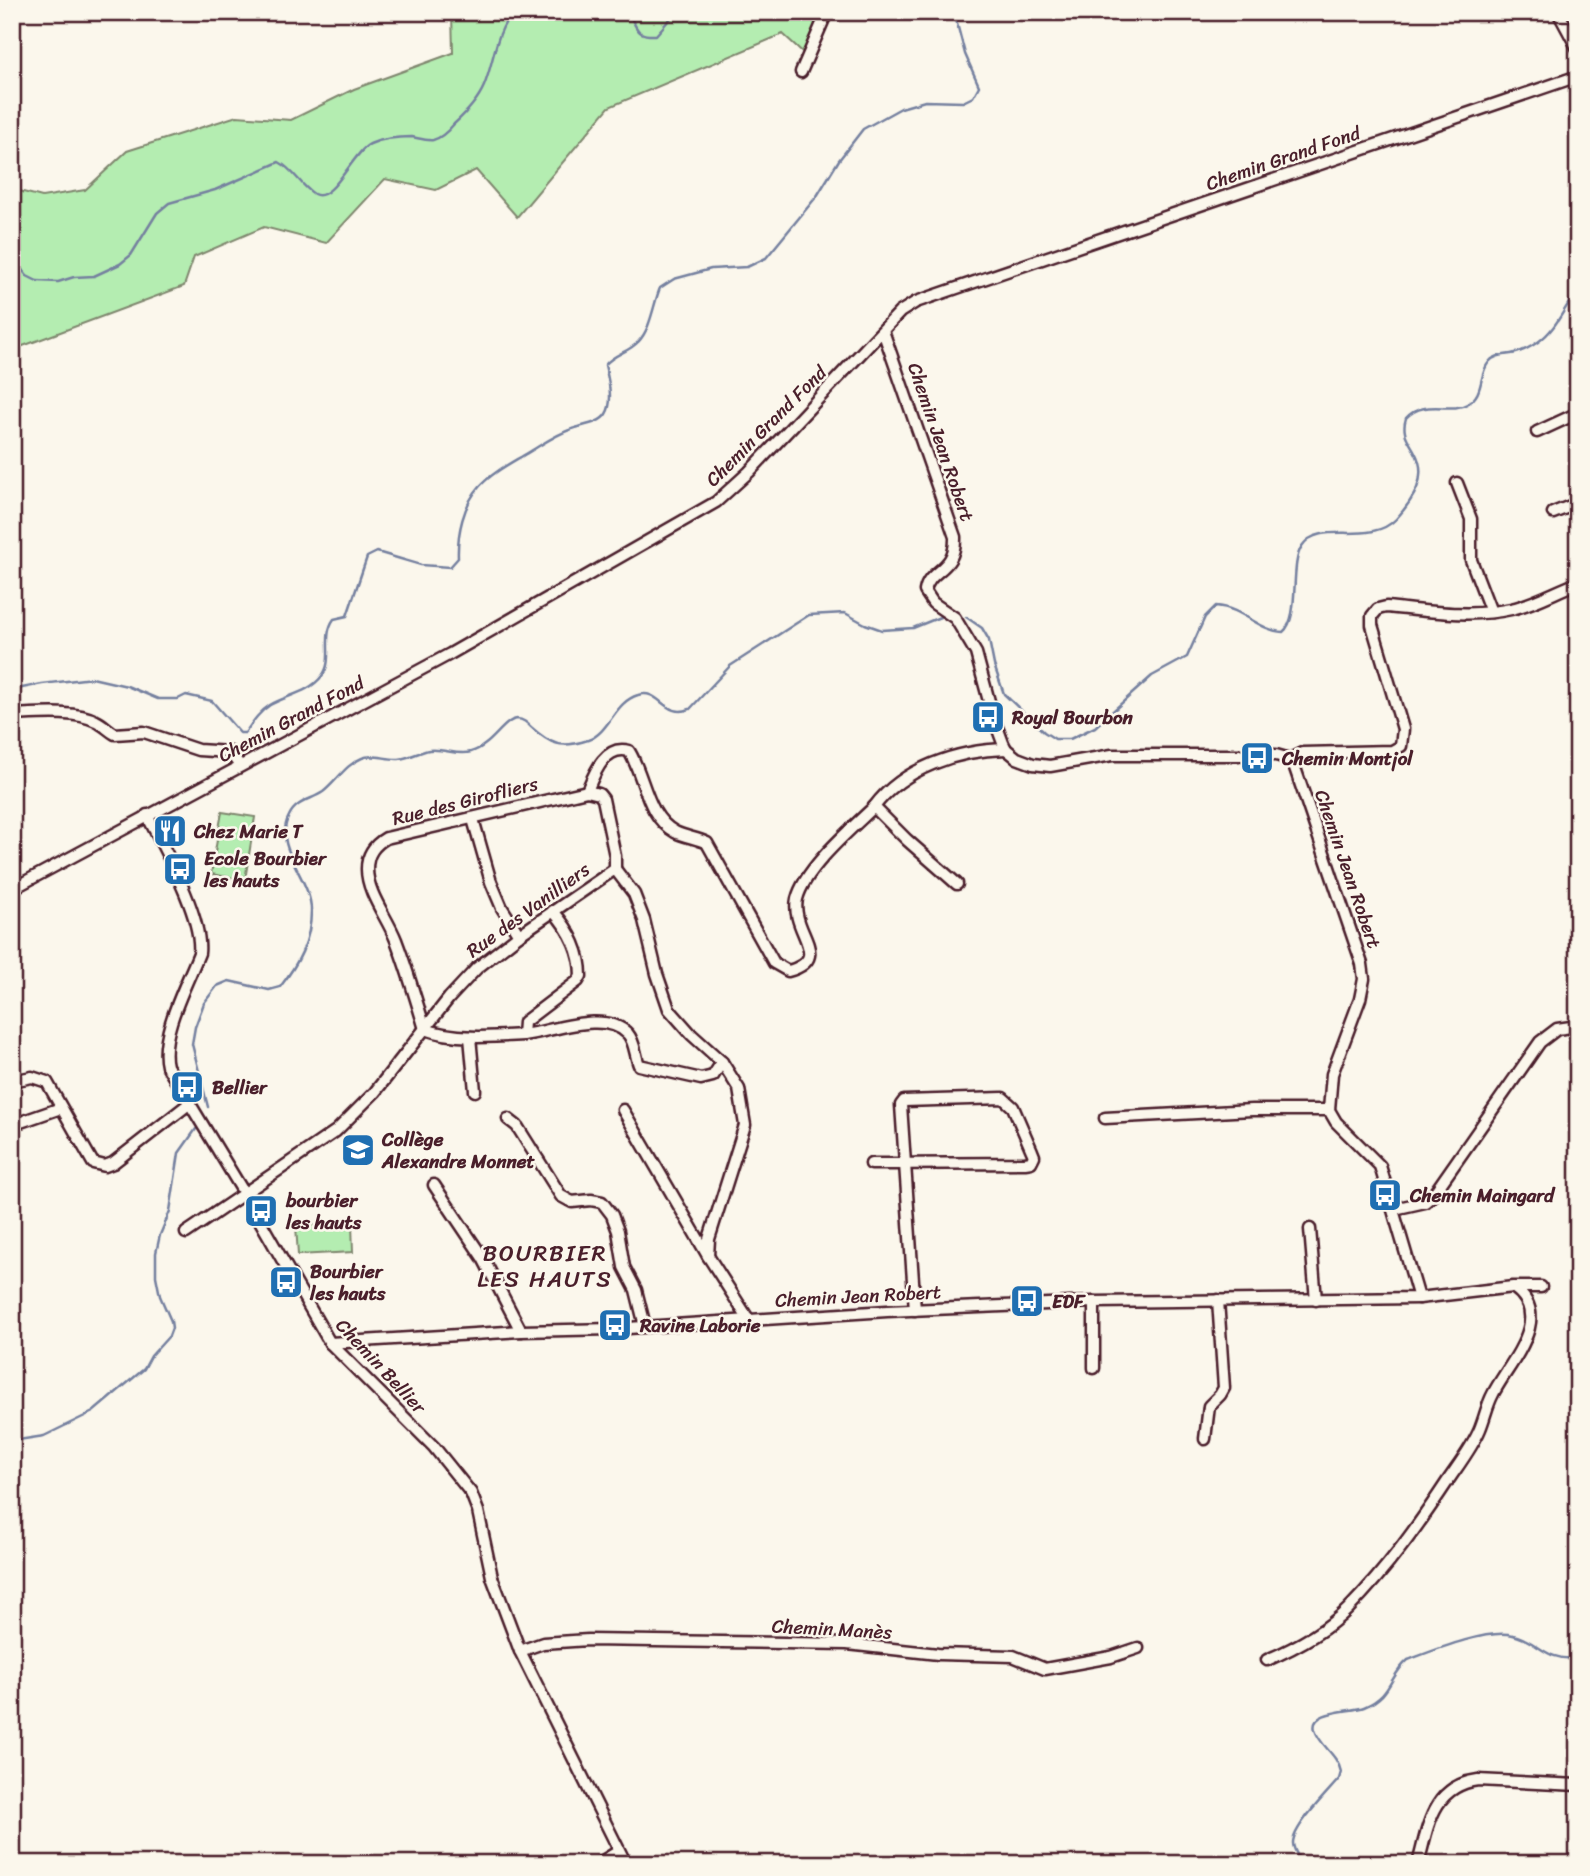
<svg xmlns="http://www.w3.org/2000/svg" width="1590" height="1876" font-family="Sriracha,sans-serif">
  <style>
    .green { fill: #b4edb1; stroke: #7f866e; stroke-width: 2 }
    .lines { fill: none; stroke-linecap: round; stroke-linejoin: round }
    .stream { stroke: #75809f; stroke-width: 2.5 }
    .minor-casing { stroke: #4a1f2b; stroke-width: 15 }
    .minor { stroke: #fbf7ec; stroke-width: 10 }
    .labels { text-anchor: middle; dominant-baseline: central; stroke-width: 5; stroke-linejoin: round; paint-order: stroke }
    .street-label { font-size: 19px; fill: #4a1f2b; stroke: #fbf7ec }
    .poi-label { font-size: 19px; font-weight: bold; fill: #4a1f2b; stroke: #fbf7ec; text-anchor: start }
    .quarter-label { font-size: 23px; letter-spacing: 2px; fill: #4a1f2b; stroke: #fbf7ec }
  </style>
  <rect width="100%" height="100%" fill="#fbf7ec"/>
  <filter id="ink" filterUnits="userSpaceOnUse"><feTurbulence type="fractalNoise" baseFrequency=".0143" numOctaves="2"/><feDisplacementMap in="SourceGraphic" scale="14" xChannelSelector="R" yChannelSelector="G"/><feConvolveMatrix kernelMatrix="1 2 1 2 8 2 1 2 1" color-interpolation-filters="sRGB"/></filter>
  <g filter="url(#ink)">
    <g class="green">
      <polygon points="452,12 832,12 811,60 783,34 609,107 517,217 476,170 436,190 385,179 326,243 264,227 194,257 184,286 12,350 12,189 42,197 85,190 127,151 237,116 291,120 354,89 453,53"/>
      <polygon points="222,812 255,817 245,880 211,874"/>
      <polygon points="352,1224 353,1252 298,1255 296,1226"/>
    </g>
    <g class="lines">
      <g class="stream">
        <path d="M 627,12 C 639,28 634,36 656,35 L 676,12"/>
        <path d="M 12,257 L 27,276 L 37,281 L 58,282 L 74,277 L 94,276 L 120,264 L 131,255 L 157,213 L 169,203 L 215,190 L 279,162 C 294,170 300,185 314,194 C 332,204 353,152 370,144 C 383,138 398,137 412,137 C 418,138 427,141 433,140 C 441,138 449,130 454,124 C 465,114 478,100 484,86 C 494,62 495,32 513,12"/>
        <path d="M 966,617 L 982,628 L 989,640 L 994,665 L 1004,694 L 1044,732 L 1055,739 L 1070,739 L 1095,727 L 1152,676 L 1187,657 L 1205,617 L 1216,606 C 1243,608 1259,631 1283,632 C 1301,617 1289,565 1302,546 C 1320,519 1369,547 1396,519 C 1413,500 1429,477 1415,452 C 1409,440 1401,434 1406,418 C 1424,398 1451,414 1467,404 C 1485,394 1478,375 1489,362 C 1496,353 1509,356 1519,352 C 1526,350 1532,346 1538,342 C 1557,329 1564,307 1578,290"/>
        <path d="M 12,694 L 22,688 L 42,684 L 92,678 L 127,686 L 158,699 L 178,699 L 186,695 L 212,701 L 240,733 L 245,733 C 252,723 259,712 270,705 C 287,695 309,693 322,676 C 335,659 321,637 334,619 L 347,616 L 367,557 L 377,552 L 421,565 L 450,567 L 458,558 C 457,534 463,505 480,486 C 492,473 509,464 524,455 C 540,446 554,435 572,429 C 582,425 600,424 606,414 C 614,402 608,378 605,365 C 614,354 629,352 638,342 C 651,329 653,305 660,288 L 674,279 L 711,269 L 747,267 L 766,258 L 817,196 L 839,160 L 863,129 L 901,108 L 925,101 L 963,102 L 973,97 L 979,86 L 965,54 L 954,12"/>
        <path d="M 208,1107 L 192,1044 L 195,1027 L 204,1003 L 217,986 L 229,981 L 269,990 L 280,987 C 298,964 311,941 311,911 C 312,879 272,848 289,816 C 296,801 311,800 323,792 C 337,781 345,765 362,758 C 373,753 387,760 399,759 C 409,758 419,752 429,750 C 443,748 458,756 471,752 C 492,746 503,720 517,719 C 523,719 527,723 531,727 C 551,745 561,749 588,740 C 610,732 614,702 638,695 C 660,688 664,719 690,709 L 730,666 L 809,615 L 845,613 L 865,624 L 882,630 L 913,628 L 945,615"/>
        <polyline points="12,1441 44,1436 93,1412 144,1369 151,1356 169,1336 172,1328 171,1321 160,1296 156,1276 156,1253 160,1235 170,1211 179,1153 196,1129"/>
        <path d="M 1302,1864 C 1299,1857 1293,1850 1293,1843 C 1293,1827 1328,1792 1339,1779 L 1341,1772 C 1338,1755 1320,1746 1315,1730 C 1309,1710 1352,1712 1364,1707 C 1393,1695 1388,1677 1408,1660 C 1432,1651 1489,1628 1513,1635 C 1539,1641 1545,1662 1578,1658"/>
      </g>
      <g class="minor-casing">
        <g id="minor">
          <polyline points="1558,12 1578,49"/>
          <polyline points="801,72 827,12"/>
          <path d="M 883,331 L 955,537 C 956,572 929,568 925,591 L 933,603 L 955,618 L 976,653 L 993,716 L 1003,743 L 1006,749 L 1017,758 L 1033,764 L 1050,766 L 1112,755 L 1276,755 L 1290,759 L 1295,768 L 1362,964 L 1364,979 L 1360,999 L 1332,1074 L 1329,1110 L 1336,1122 L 1380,1166 L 1419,1298"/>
          <polyline points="1537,432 1578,413"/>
          <polyline points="1457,483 1471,519 1471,560 1491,612"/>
          <polyline points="1553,513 1578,503"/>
          <path d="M 12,715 C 36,714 76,710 96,721 C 103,724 108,730 115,734 L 144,732 L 198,750 L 230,752 L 240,766"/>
          <path d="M 1290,759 L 1302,753 L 1392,751 L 1401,746 L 1403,729 L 1372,625 L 1372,616 L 1378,609 L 1386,607 C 1427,611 1471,618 1511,609 C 1534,604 1556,591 1578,583"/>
          <path d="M 587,791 C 594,774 605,744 629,751 C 645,777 646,816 675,832 C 685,837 697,838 707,843 L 774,963 L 788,971 C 834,958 790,932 797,899 C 805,868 851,829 874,807"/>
          <path d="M 147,815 C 164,849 203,917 199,953 C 187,984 159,1034 167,1066 L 244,1193 L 330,1343 L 434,1447 L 471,1493 L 478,1511 L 492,1577 L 520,1651 L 626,1864"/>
          <polyline points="473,819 491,882 502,908 519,935"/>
          <path d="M 615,869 L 615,856 L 603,799 L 599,794 L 587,791 L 386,838 C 374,845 367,854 367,869 C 367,893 387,917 396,940 C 407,969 416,999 425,1029 C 455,1040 492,1037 523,1035 C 551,1032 605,1009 628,1034 C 635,1042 635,1055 639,1065 L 701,1079 L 713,1076 L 722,1062"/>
          <polyline points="615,869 634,894 644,920 657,974 669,1009 692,1035 722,1062 739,1089 745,1125 709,1239 708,1256"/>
          <path d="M 957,884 L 907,840 L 874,807 C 903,768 958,750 1006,749"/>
          <polyline points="12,889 450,654 716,502 749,472 900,312 916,302 1578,76"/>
          <path d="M 523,1035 L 524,1022 L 578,981 L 581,976 C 581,951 569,929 553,911"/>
          <polyline points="470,1037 475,1091"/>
          <polyline points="12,1081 32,1077 47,1082 93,1163 105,1166 113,1163 190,1103"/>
          <polyline points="623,1110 708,1256 749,1320"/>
          <polyline points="1105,1118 1252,1110 1329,1110"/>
          <polyline points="508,1119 517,1126 561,1196 572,1202 591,1200 602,1202 612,1215 618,1231 624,1267 636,1290 645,1326"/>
          <polyline points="12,1125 61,1108"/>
          <polyline points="871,1164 1025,1163 1031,1162 1034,1156 1032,1151 1013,1107 1003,1098 904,1101 901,1105 915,1310"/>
          <polyline points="434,1185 483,1258 521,1331"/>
          <polyline points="1394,1209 1425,1202 1433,1195 1540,1042 1557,1029 1578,1026"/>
          <polyline points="1310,1229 1316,1300"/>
          <polyline points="186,1233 336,1131 375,1092 449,998 477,968 519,935 615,869"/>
          <polyline points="330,1343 521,1331 613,1329 887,1311 1094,1302 1419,1298 1513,1287 1541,1287"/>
          <polyline points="1094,1368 1094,1302"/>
          <polyline points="1205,1439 1209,1406 1220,1395 1224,1388 1218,1300"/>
          <polyline points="520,1651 543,1643 588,1640 847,1644 938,1654 1013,1656 1045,1669 1111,1657 1138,1648"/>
          <path d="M 1267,1660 C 1297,1647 1325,1632 1348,1609 C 1388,1568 1418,1526 1449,1479 C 1460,1463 1473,1446 1480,1429 C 1485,1417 1487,1405 1493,1394 C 1508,1364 1555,1317 1514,1288"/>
          <polyline points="598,1864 619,1851"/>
          <path d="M 1418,1864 C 1428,1827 1432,1786 1478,1780 L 1578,1785"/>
        </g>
      </g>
      <use href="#minor" class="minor"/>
    </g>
  </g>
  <defs>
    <g id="bus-square" transform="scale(1.75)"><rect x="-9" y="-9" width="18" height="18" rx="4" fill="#1f6fb2" stroke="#fbf7ec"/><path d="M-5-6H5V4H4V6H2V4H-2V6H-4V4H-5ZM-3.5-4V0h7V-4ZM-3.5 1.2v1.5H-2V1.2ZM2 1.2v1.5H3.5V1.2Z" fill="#fff"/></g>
    <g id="restaurant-square" transform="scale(1.75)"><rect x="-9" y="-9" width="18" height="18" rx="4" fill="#1f6fb2" stroke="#fbf7ec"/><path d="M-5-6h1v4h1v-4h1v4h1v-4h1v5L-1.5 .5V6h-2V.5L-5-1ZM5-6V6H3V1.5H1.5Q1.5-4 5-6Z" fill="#fff"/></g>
    <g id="school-square" transform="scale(1.75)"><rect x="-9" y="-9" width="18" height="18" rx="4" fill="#1f6fb2" stroke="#fbf7ec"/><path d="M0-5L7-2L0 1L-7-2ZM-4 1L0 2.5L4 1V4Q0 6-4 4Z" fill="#fff"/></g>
  </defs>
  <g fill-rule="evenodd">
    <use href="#bus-square" x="988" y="717"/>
    <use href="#bus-square" x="1257" y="758"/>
    <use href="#restaurant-square" x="170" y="831"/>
    <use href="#bus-square" x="180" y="869"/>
    <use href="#bus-square" x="187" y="1087"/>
    <use href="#school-square" x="358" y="1150"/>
    <use href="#bus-square" x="1385" y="1195"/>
    <use href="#bus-square" x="261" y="1211"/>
    <use href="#bus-square" x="286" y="1282"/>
    <use href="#bus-square" x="1027" y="1301"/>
    <use href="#bus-square" x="615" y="1325"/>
  </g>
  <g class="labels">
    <g class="street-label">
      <text transform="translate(1283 158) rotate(-19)">Chemin Grand Fond</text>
      <text transform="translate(766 426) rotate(-45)">Chemin Grand Fond</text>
      <text transform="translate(941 442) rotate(71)">Chemin Jean Robert</text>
      <text transform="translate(291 719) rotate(-28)">Chemin Grand Fond</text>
      <text transform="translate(465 801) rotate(-14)">Rue des Girofliers</text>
      <text transform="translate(1348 869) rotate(71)">Chemin Jean Robert</text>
      <text transform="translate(528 910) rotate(-36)">Rue des Vanilliers</text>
      <text transform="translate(858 1296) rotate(-3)">Chemin Jean Robert</text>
      <text transform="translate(381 1366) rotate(47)">Chemin Bellier</text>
      <text transform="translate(832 1629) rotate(3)">Chemin Manès</text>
    </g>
    <g class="poi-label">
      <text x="1012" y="717">Royal Bourbon</text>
      <text x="1282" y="758">Chemin Montjol</text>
      <text x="194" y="831">Chez Marie T</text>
      <text x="204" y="858">Ecole Bourbier<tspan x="204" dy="22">les hauts</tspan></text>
      <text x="212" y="1087">Bellier</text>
      <text x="382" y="1139">Collège<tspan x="382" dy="22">Alexandre Monnet</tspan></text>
      <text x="1410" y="1195">Chemin Maingard</text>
      <text x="286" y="1200">bourbier<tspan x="286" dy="22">les hauts</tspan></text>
      <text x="310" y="1271">Bourbier<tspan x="310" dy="22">les hauts</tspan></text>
      <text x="1052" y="1301">EDF</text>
      <text x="640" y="1325">Ravine Laborie</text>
    </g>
    <g class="quarter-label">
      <text x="545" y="1253">BOURBIER<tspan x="545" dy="26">LES HAUTS</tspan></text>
    </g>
  </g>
  <rect width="1590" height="1876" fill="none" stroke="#fbf7ec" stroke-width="42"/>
  <rect x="21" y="21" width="1548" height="1834" fill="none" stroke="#4a1f2b" stroke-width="2.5" filter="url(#ink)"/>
</svg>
